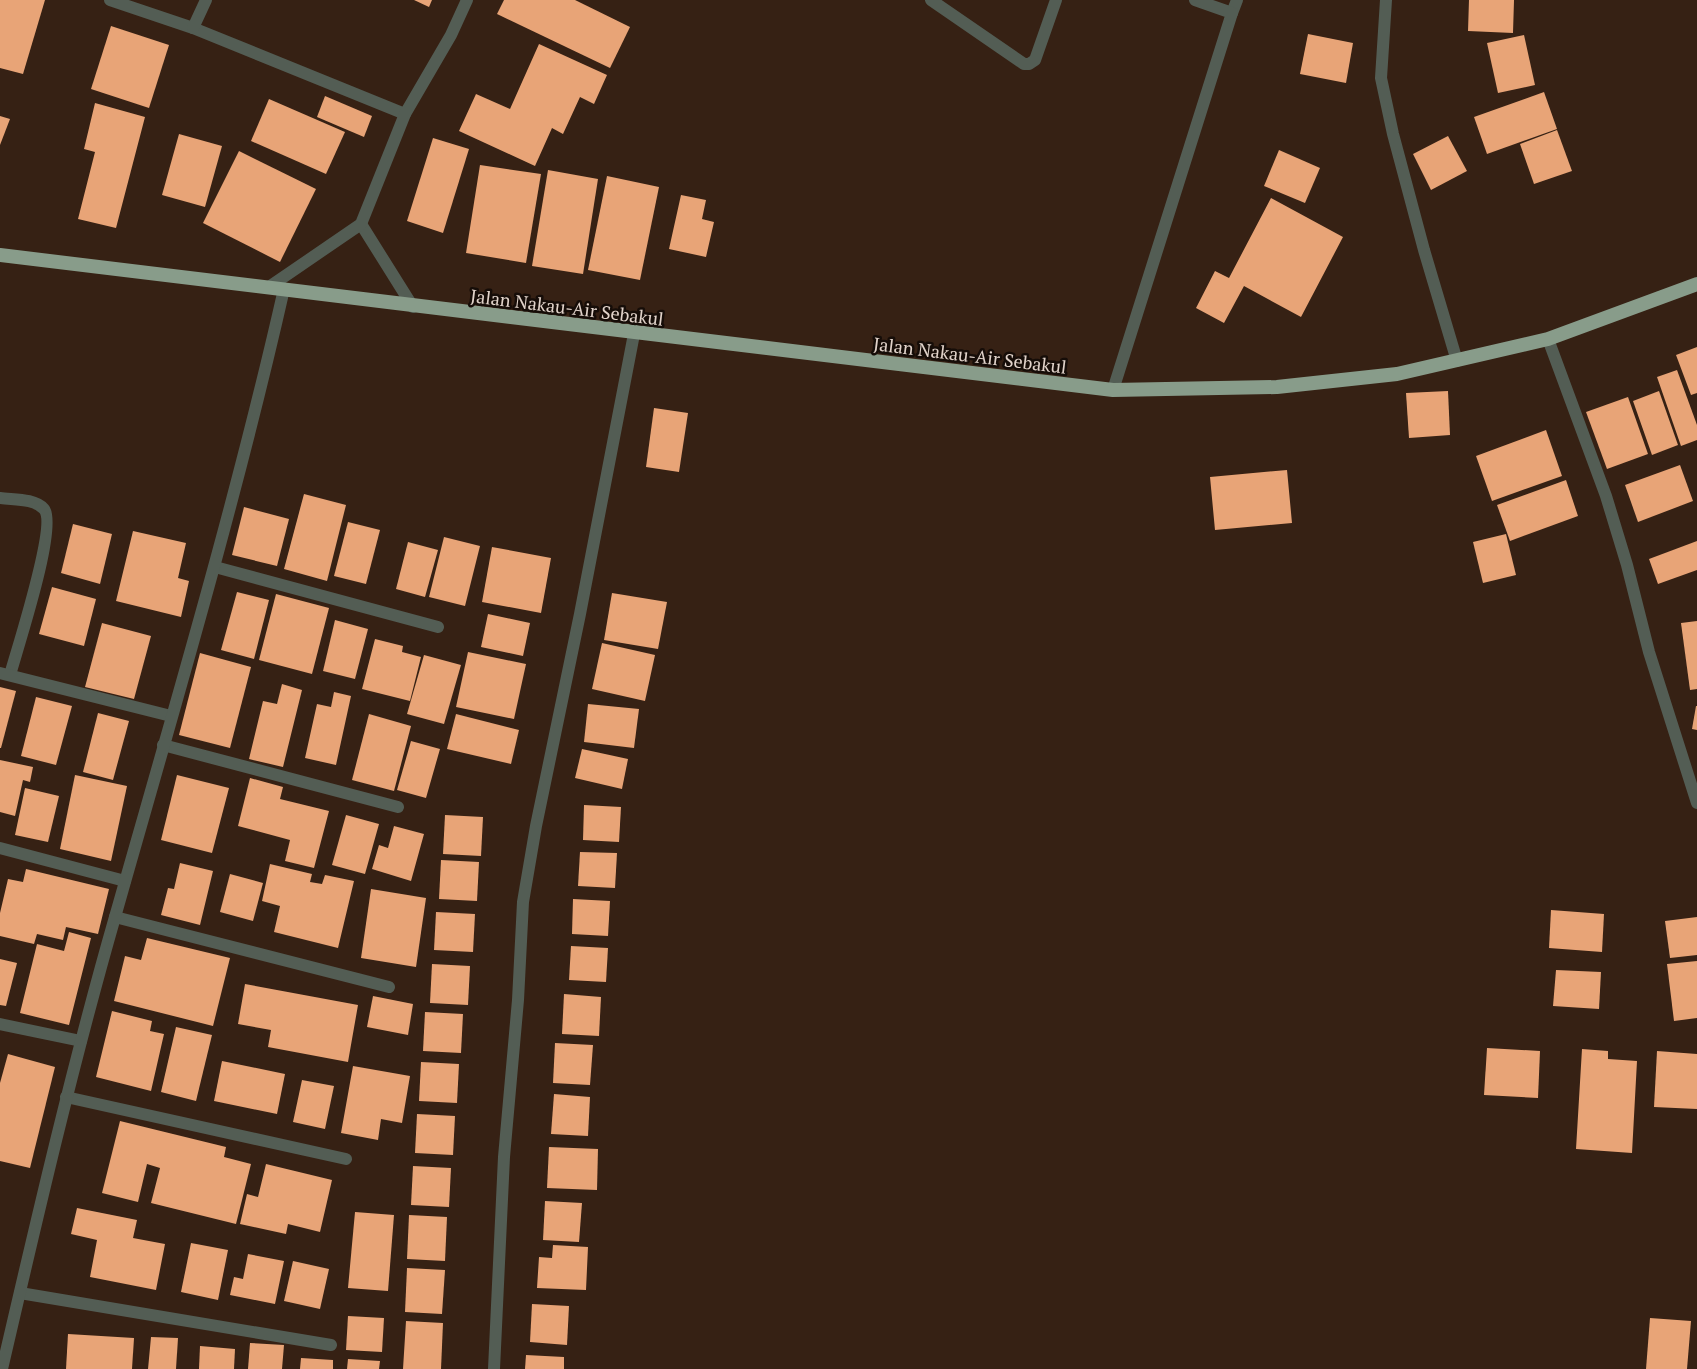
<svg xmlns="http://www.w3.org/2000/svg" width="1697" height="1369" font-family="'PT Serif',serif">
  <style>
    .building { fill: #e8a477 }
    .lines { fill: none; stroke-linecap: round; stroke-linejoin: round }
    .minor { stroke: #535d54; stroke-width: 12 }
    .trunk { stroke: #889c8a; stroke-width: 14 }
    .labels { text-anchor: middle; dominant-baseline: central; stroke-width: 5; stroke-linejoin: round; paint-order: stroke }
    .street-label { font-size: 18px; fill: #e1d3ca; stroke: #160d08 }
  </style>
  <rect width="100%" height="100%" fill="#362114"/>
  <g class="building">
    <polygon points="0,0 45,0 23,74 0,68"/>
    <polygon points="414,0 432,0 429,7"/>
    <polygon points="504,0 575,0 630,27 610,68 497,14"/>
    <polygon points="1469,0 1514,0 1513,33 1468,31"/>
    <polygon points="111,26 169,45 149,108 91,89"/>
    <polygon points="1308,34 1353,43 1346,83 1300,74"/>
    <polygon points="1524,35 1535,85 1498,93 1487,43"/>
    <polygon points="539,44 607,75 594,104 580,97 563,134 552,128 535,166 459,131 476,94 510,109"/>
    <polygon points="1544,92 1557,129 1487,154 1474,117"/>
    <polygon points="325,96 372,116 364,137 317,117"/>
    <polygon points="269,99 345,132 326,174 251,141"/>
    <polygon points="95,103 145,117 116,228 78,219 95,152 84,149"/>
    <polygon points="0,116 10,119 0,145"/>
    <polygon points="1557,130 1572,171 1534,184 1520,144"/>
    <polygon points="179,134 222,146 205,207 162,195"/>
    <polygon points="1448,136 1467,171 1431,190 1413,154"/>
    <polygon points="433,138 469,149 443,233 407,221"/>
    <polygon points="1279,150 1320,168 1305,203 1264,186"/>
    <polygon points="239,151 316,189 280,262 203,223"/>
    <polygon points="480,165 541,174 526,263 466,253"/>
    <polygon points="548,170 598,179 583,274 532,266"/>
    <polygon points="607,176 659,187 640,280 588,270"/>
    <polygon points="681,195 706,200 702,219 714,222 706,257 669,249"/>
    <polygon points="1271,198 1343,237 1301,317 1244,286 1224,323 1196,308 1215,271 1229,278"/>
    <polygon points="1697,347 1697,393 1691,395 1676,355"/>
    <polygon points="1677,370 1697,425 1697,440 1681,446 1657,377"/>
    <polygon points="1448,391 1450,435 1409,438 1406,393"/>
    <polygon points="1659,391 1678,445 1652,455 1633,401"/>
    <polygon points="1628,397 1648,454 1607,469 1586,412"/>
    <polygon points="654,408 688,413 679,472 646,467"/>
    <polygon points="1546,430 1562,476 1492,501 1476,456"/>
    <polygon points="1680,465 1693,501 1638,522 1625,485"/>
    <polygon points="1287,470 1292,523 1215,530 1210,477"/>
    <polygon points="1566,480 1578,516 1510,541 1497,505"/>
    <polygon points="304,494 346,505 327,581 284,569"/>
    <polygon points="244,507 289,519 277,566 232,555"/>
    <polygon points="348,522 380,530 366,584 334,576"/>
    <polygon points="73,524 112,534 100,584 61,573"/>
    <polygon points="133,531 186,543 178,578 189,581 181,617 116,601"/>
    <polygon points="1506,534 1516,575 1483,583 1473,542"/>
    <polygon points="444,537 480,546 465,606 429,597"/>
    <polygon points="1697,541 1697,570 1658,584 1649,559"/>
    <polygon points="408,542 438,550 425,597 396,589"/>
    <polygon points="492,547 551,558 541,613 482,602"/>
    <polygon points="52,587 96,599 84,646 39,634"/>
    <polygon points="237,592 269,600 254,659 221,650"/>
    <polygon points="612,593 667,602 658,649 604,640"/>
    <polygon points="276,594 329,608 312,674 259,660"/>
    <polygon points="488,614 530,623 523,656 481,647"/>
    <polygon points="335,620 368,629 355,679 323,671"/>
    <polygon points="1697,621 1697,689 1690,690 1681,623"/>
    <polygon points="102,623 151,636 134,699 85,687"/>
    <polygon points="375,639 403,646 402,652 421,657 410,701 362,689"/>
    <polygon points="602,643 655,655 645,701 592,689"/>
    <polygon points="468,652 526,664 514,719 456,707"/>
    <polygon points="200,653 251,667 230,748 179,735"/>
    <polygon points="424,655 461,665 444,724 407,714"/>
    <polygon points="282,684 302,690 283,767 249,759 263,701 277,704"/>
    <polygon points="0,687 16,691 1,748 0,748"/>
    <polygon points="334,692 351,696 336,765 305,758 317,704 331,707"/>
    <polygon points="36,697 72,706 56,765 21,756"/>
    <polygon points="588,704 639,709 634,748 584,742"/>
    <polygon points="1696,706 1697,706 1697,730 1692,729"/>
    <polygon points="98,713 129,721 113,780 83,772"/>
    <polygon points="369,714 411,726 394,791 352,780"/>
    <polygon points="456,714 519,730 511,764 447,749"/>
    <polygon points="411,741 440,749 426,798 397,790"/>
    <polygon points="582,749 628,759 622,789 575,778"/>
    <polygon points="0,760 33,767 30,782 23,780 15,816 0,812"/>
    <polygon points="75,775 127,786 111,861 60,849"/>
    <polygon points="177,775 229,788 212,853 161,840"/>
    <polygon points="250,778 283,787 280,799 329,811 314,868 285,861 290,840 238,826"/>
    <polygon points="25,788 59,796 48,842 15,835"/>
    <polygon points="584,805 621,807 619,842 583,840"/>
    <polygon points="346,815 379,824 365,874 332,865"/>
    <polygon points="445,815 483,817 481,856 443,854"/>
    <polygon points="394,826 424,834 411,881 372,869 379,845 388,848"/>
    <polygon points="580,852 617,853 615,888 578,886"/>
    <polygon points="441,860 479,862 477,901 439,899"/>
    <polygon points="180,863 213,871 200,925 161,915 168,888 174,889"/>
    <polygon points="270,864 312,874 310,882 322,884 325,875 354,881 338,948 274,932 280,906 262,901"/>
    <polygon points="26,869 109,889 98,934 66,927 63,940 37,934 34,944 0,936 0,913 8,879 23,882"/>
    <polygon points="230,874 263,883 253,921 220,912"/>
    <polygon points="371,889 426,898 416,967 361,958"/>
    <polygon points="573,899 610,901 608,936 572,934"/>
    <polygon points="1551,910 1604,914 1602,952 1549,948"/>
    <polygon points="436,912 475,914 473,952 434,950"/>
    <polygon points="1697,917 1697,955 1670,958 1665,921"/>
    <polygon points="69,932 91,938 69,1025 20,1013 37,944 64,951"/>
    <polygon points="147,938 230,958 213,1026 114,1001 125,956 141,960"/>
    <polygon points="571,946 608,948 606,982 569,980"/>
    <polygon points="0,959 17,963 6,1006 0,1005"/>
    <polygon points="1697,961 1697,1018 1674,1021 1667,964"/>
    <polygon points="432,964 470,966 468,1005 430,1003"/>
    <polygon points="1556,970 1601,972 1599,1009 1553,1006"/>
    <polygon points="245,984 358,1005 348,1062 268,1047 271,1030 238,1024"/>
    <polygon points="564,994 601,997 599,1036 562,1034"/>
    <polygon points="373,996 413,1004 408,1035 367,1027"/>
    <polygon points="112,1011 152,1021 150,1031 164,1034 151,1091 96,1077"/>
    <polygon points="425,1012 463,1014 461,1053 423,1051"/>
    <polygon points="176,1027 212,1035 196,1101 161,1092"/>
    <polygon points="555,1043 593,1045 590,1085 553,1083"/>
    <polygon points="1487,1048 1540,1051 1538,1098 1484,1095"/>
    <polygon points="1582,1049 1608,1051 1608,1059 1637,1061 1632,1153 1576,1149"/>
    <polygon points="1657,1051 1697,1054 1697,1109 1654,1107"/>
    <polygon points="8,1054 55,1067 30,1168 0,1161 0,1083"/>
    <polygon points="222,1061 285,1074 277,1114 214,1101"/>
    <polygon points="421,1062 459,1064 457,1103 419,1101"/>
    <polygon points="353,1066 410,1076 402,1123 381,1119 378,1140 341,1133"/>
    <polygon points="302,1080 334,1086 325,1129 293,1122"/>
    <polygon points="554,1094 590,1097 588,1136 551,1134"/>
    <polygon points="417,1114 455,1116 453,1155 415,1153"/>
    <polygon points="120,1121 226,1147 224,1157 251,1164 236,1224 151,1203 160,1168 147,1164 138,1202 102,1193"/>
    <polygon points="549,1147 598,1149 597,1190 547,1188"/>
    <polygon points="266,1164 332,1180 320,1232 288,1224 286,1234 240,1224 247,1194 258,1197"/>
    <polygon points="413,1166 451,1168 449,1207 411,1205"/>
    <polygon points="545,1201 582,1203 579,1242 543,1240"/>
    <polygon points="77,1208 137,1220 133,1238 165,1244 156,1290 90,1277 97,1240 71,1234"/>
    <polygon points="355,1212 394,1215 388,1291 348,1288"/>
    <polygon points="409,1215 447,1217 445,1261 407,1259"/>
    <polygon points="191,1243 228,1250 218,1300 181,1292"/>
    <polygon points="553,1245 588,1247 586,1290 537,1288 539,1257 552,1258"/>
    <polygon points="248,1254 284,1261 275,1304 230,1295 234,1277 243,1279"/>
    <polygon points="293,1261 329,1269 320,1309 284,1301"/>
    <polygon points="407,1268 445,1270 442,1314 405,1312"/>
    <polygon points="532,1304 569,1306 567,1345 530,1342"/>
    <polygon points="348,1316 384,1318 382,1352 346,1350"/>
    <polygon points="1650,1318 1691,1321 1687,1369 1646,1369"/>
    <polygon points="406,1321 443,1323 441,1369 403,1369"/>
    <polygon points="68,1334 134,1338 132,1369 66,1369"/>
    <polygon points="151,1337 178,1338 176,1369 148,1369"/>
    <polygon points="250,1343 284,1345 282,1369 248,1369"/>
    <polygon points="200,1346 235,1349 234,1369 199,1369"/>
    <polygon points="526,1355 564,1357 564,1369 525,1369"/>
    <polygon points="301,1358 333,1360 333,1369 300,1369"/>
    <polygon points="348,1359 380,1361 379,1369 347,1369"/>
  </g>
  <g class="lines">
    <g class="minor">
      <polyline points="110,0 193,28 405,114"/>
      <polyline points="931,0 1024,64 1029,64 1035,60 1056,0"/>
      <polyline points="1386,0 1381,78 1393,134 1424,250 1457,361"/>
      <polyline points="1232,13 1237,0"/>
      <polyline points="193,28 206,0"/>
      <polyline points="361,224 413,307"/>
      <polyline points="269,287 361,224 405,114 451,35 467,0"/>
      <polyline points="1548,339 1606,496 1627,565 1649,652 1697,803"/>
      <polyline points="1113,390 1232,13 1195,0"/>
      <path d="M 0,498 C 13,500 34,498 44,509 C 58,525 17,649 10,675"/>
      <polyline points="215,567 438,627"/>
      <polyline points="0,673 171,716"/>
      <polyline points="163,745 398,807"/>
      <polyline points="0,848 125,881"/>
      <polyline points="115,917 389,987"/>
      <polyline points="0,1024 81,1041"/>
      <polyline points="66,1097 346,1159"/>
      <polyline points="20,1293 331,1345"/>
      <path d="M 2,1369 C 37,1218 72,1067 115,917 C 174,709 236,501 284,289"/>
      <polyline points="494,1369 504,1157 518,1000 523,902 536,826 580,614 634,334"/>
    </g>
    <polyline class="trunk" points="0,255 1113,390 1277,387 1397,374 1548,339 1697,284"/>
  </g>
  <g class="labels">
    <g class="street-label">
      <text transform="translate(567 307) rotate(7)">Jalan Nakau-Air Sebakul</text>
      <text transform="translate(970 355) rotate(7)">Jalan Nakau-Air Sebakul</text>
    </g>
  </g>
</svg>
